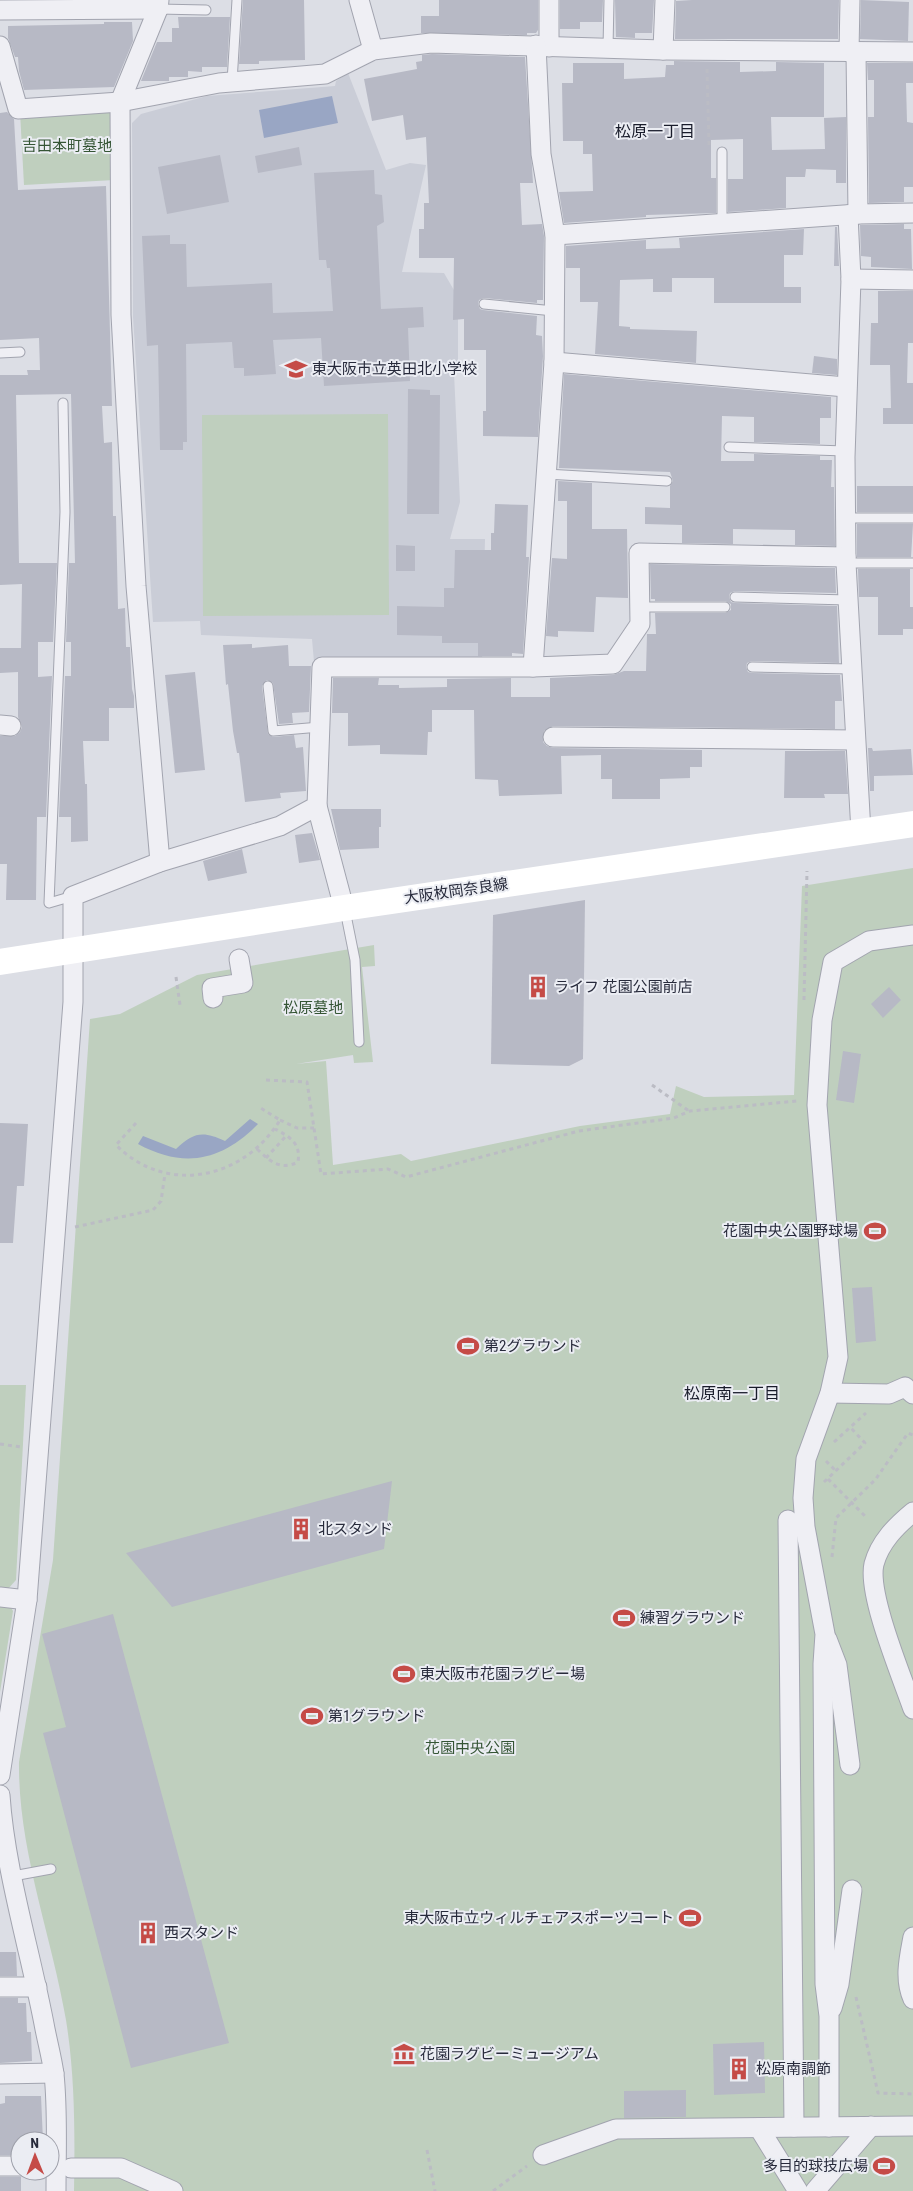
<svg xmlns="http://www.w3.org/2000/svg" width="913" height="2191" font-family="'Roboto Condensed','Noto Sans JP',sans-serif">
  <style>
    .built { fill: #cacdd7 }
    .green { fill: #bfcfbe }
    .water { fill: #99a6c4 }
    .building { fill: #b7b9c5 }
    .lines { fill: none; stroke-linecap: round; stroke-linejoin: round }
    .lane-casing { stroke: #a2a4af; stroke-width: 11 }
    .street-casing { stroke: #a2a4af; stroke-width: 21 }
    .path { stroke: #bbbcc4; stroke-width: 3; stroke-dasharray: 4 4; stroke-linecap: butt }
    .lane { stroke: #efeff4; stroke-width: 9 }
    .street { stroke: #efeff4; stroke-width: 19 }
    .secondary { stroke: #fff; stroke-width: 26 }
    .labels { text-anchor: middle; dominant-baseline: central; stroke-width: 4; stroke-linejoin: round; paint-order: stroke }
    .park-label { font-size: 15px; fill: #355535; stroke: #ebedf3 }
    .poi-label { font-size: 15px; fill: #272a3b; stroke: #ebedf3; text-anchor: start }
    .street-label { font-size: 15px; fill: #272a3b; stroke: #ebedf3 }
    .neighbourhood-label { font-size: 16px; fill: #191c2b; stroke: #ebedf3 }
  </style>
  <rect width="100%" height="100%" fill="#dcdee5"/>
  <polygon class="built" points="348,73 386,170 410,163 426,165 402,272 444,273 458,297 458,366 454,373 460,502 450,539 485,539 482,661 314,662 312,639 201,635 200,621 153,622 133,317 132,123 141,114 207,96 335,86 336,81"/>
  <g class="green">
    <polygon points="111,107 114,180 24,185 20,112"/>
    <polygon points="388,414 389,615 203,616 202,415"/>
    <path d="M 913,868 L 913,2191 L 74,2191 C 75,2134 75,2076 66,2020 C 51,1933 18,1850 19,1762 L 53,1560 L 90,1019 L 120,1014 L 197,975 L 374,945 L 375,966 L 362,967 L 373,1062 L 354,1063 L 353,1055 L 296,1064 L 326,1061 L 333,1165 L 401,1154 L 411,1161 L 580,1126 L 670,1114 L 676,1086 L 704,1097 L 794,1095 L 802,886 Z"/>
    <polygon points="0,1385 26,1385 16,1580 7,1590 0,1589"/>
    <polygon points="0,1603 9,1604 13,1611 0,1692"/>
  </g>
  <g class="water">
    <polygon points="332,96 338,123 264,138 259,110"/>
    <path d="M 250,1119 L 258,1124 C 222,1161 184,1169 138,1144 L 143,1136 L 176,1149 C 194,1132 203,1131 225,1141 Z"/>
  </g>
  <g class="building">
    <polygon points="243,0 304,0 305,60 259,61 259,64 239,64"/>
    <polygon points="439,0 538,0 538,30 536,33 527,33 527,35 421,33 421,16 439,16"/>
    <polygon points="560,0 603,0 602,22 580,22 580,29 560,29"/>
    <polygon points="615,0 654,0 652,33 635,33 635,38 616,37"/>
    <polygon points="692,0 839,0 838,39 675,39 676,1"/>
    <polygon points="861,0 909,2 908,41 860,39"/>
    <polygon points="178,17 230,17 227,67 202,67 202,72 188,71 188,77 169,77 169,81 141,81 157,42 172,42 172,28 179,28"/>
    <polygon points="104,22 132,22 133,41 114,87 24,90 19,71 18,57 15,57 8,38 8,26 104,24"/>
    <polygon points="432,54 525,57 533,183 520,183 522,225 542,224 544,236 543,300 537,300 537,303 484,298 479,300 478,304 480,309 483,310 537,316 536,335 542,336 543,356 538,437 483,436 483,411 486,411 486,350 464,350 464,319 453,320 454,258 419,258 419,229 424,229 424,203 429,203 426,137 406,140 403,115 372,121 364,79 417,69 416,62 422,61 422,55"/>
    <polygon points="674,61 740,62 740,72 776,71 776,62 824,63 824,117 771,117 772,150 825,149 824,118 846,117 846,183 836,183 836,170 806,169 805,177 786,177 786,208 728,212 728,179 743,179 743,139 711,140 711,178 716,178 716,213 646,215 646,217 564,223 559,192 593,191 592,154 583,154 583,141 563,141 562,83 573,83 573,63 624,63 624,79 665,77 666,65 674,65"/>
    <polygon points="867,63 913,63 913,83 906,83 907,122 913,123 913,187 904,187 904,202 869,203 868,117 874,117 874,80 868,80"/>
    <polygon points="7,112 14,119 18,190 106,186 112,406 102,406 104,443 112,442 113,516 116,516 118,609 125,608 126,647 130,647 132,689 134,696 134,708 109,708 109,741 83,741 85,784 87,784 88,841 71,842 71,817 59,817 65,676 71,676 71,642 66,642 69,563 75,563 71,394 16,395 19,563 57,563 53,642 38,642 38,677 52,676 46,817 37,817 36,900 6,900 7,864 0,864 0,736 15,736 20,732 22,727 18,717 18,672 0,673 0,648 21,648 22,584 0,585 0,375 28,375 27,370 40,370 39,338 0,340 0,113"/>
    <polygon points="299,147 302,165 258,173 255,156"/>
    <polygon points="220,155 229,202 167,214 158,167"/>
    <polygon points="374,170 375,194 382,195 384,222 377,226 381,309 423,307 424,327 408,328 410,381 324,386 321,338 273,340 276,374 244,376 244,368 234,368 232,342 186,344 187,442 183,442 183,450 160,450 158,345 147,346 142,236 170,235 170,244 186,244 187,287 272,283 273,313 333,311 330,268 327,268 326,260 319,260 314,173"/>
    <polygon points="904,224 904,229 911,229 912,269 871,267 871,257 861,256 860,225"/>
    <polygon points="835,227 837,227 839,266 834,266"/>
    <polygon points="804,229 803,255 784,255 784,287 801,287 801,303 714,303 714,278 672,278 672,292 653,292 653,279 620,280 619,326 630,327 630,329 697,331 696,363 595,354 598,302 580,302 580,268 566,268 566,246 646,240 646,249 680,248 679,238"/>
    <polygon points="878,291 913,291 913,343 908,343 907,383 913,383 913,424 883,424 883,408 891,408 890,365 870,365 871,323 878,323"/>
    <polygon points="814,356 837,359 837,375 812,373"/>
    <polygon points="564,374 831,397 831,418 820,418 820,444 754,442 754,417 722,416 721,461 754,461 754,454 820,456 820,460 832,460 831,487 834,487 835,546 795,545 795,530 733,529 733,544 682,543 682,525 645,524 645,507 670,508 670,486 673,481 670,472 559,468"/>
    <polygon points="408,389 430,390 430,395 440,395 439,514 407,514"/>
    <polygon points="558,481 592,483 592,529 627,529 628,598 596,597 594,632 558,631 558,637 546,636 552,558 567,559 567,501 558,501"/>
    <rect x="857" y="486" width="56" height="26"/>
    <polygon points="495,504 528,505 526,557 529,557 523,654 512,653 512,656 478,656 478,643 442,643 442,636 397,635 397,606 444,607 444,588 454,588 455,550 491,550 491,533 494,533"/>
    <polygon points="857,524 913,524 911,557 857,557"/>
    <polygon points="396,545 415,546 415,571 396,571"/>
    <polygon points="650,564 835,568 836,593 735,591 730,593 729,597 731,602 735,603 837,606 839,663 752,661 747,663 746,667 748,672 752,673 840,675 842,701 835,701 835,729 553,726 544,731 543,742 547,746 553,748 702,750 702,767 690,767 690,778 660,779 660,799 612,799 612,779 601,779 601,755 561,756 562,794 499,796 498,780 475,779 474,710 432,710 432,732 428,732 427,755 380,754 380,745 348,746 348,713 332,713 333,678 379,678 378,685 399,685 399,688 447,687 447,679 511,678 511,697 550,697 550,678 613,675 624,671 646,671 647,634 656,634 655,613 725,613 731,610 731,604 725,601 655,601 655,599 651,599"/>
    <polygon points="858,569 910,569 910,607 913,607 913,629 903,629 903,635 878,635 878,597 859,597"/>
    <polygon points="252,644 252,648 288,645 289,666 311,666 309,712 292,713 293,723 279,724 273,683 267,680 262,686 268,734 273,737 294,735 296,748 303,747 306,791 280,793 281,798 245,802 239,753 237,753 233,731 228,684 226,685 223,645"/>
    <polygon points="195,672 205,770 175,773 165,675"/>
    <polygon points="868,748 872,748 873,751 911,749 913,775 874,776 874,791 870,791"/>
    <polygon points="785,751 845,751 848,794 824,794 825,798 784,798"/>
    <polygon points="331,809 381,809 381,827 379,827 379,848 340,850"/>
    <polygon points="312,833 320,860 299,863 295,835"/>
    <polygon points="242,849 247,873 208,881 203,861"/>
    <polygon points="585,900 583,1059 569,1066 491,1064 493,915"/>
    <polygon points="889,987 901,1000 883,1018 871,1004"/>
    <polygon points="843,1051 861,1054 854,1103 836,1100"/>
    <polygon points="0,1123 28,1124 24,1186 17,1186 13,1243 0,1243"/>
    <polygon points="872,1287 876,1341 856,1343 852,1288"/>
    <polygon points="392,1481 384,1549 172,1607 126,1553"/>
    <polygon points="113,1614 229,2043 131,2068 43,1733 66,1727 42,1634"/>
    <polygon points="0,1952 16,1952 17,1976 0,1976"/>
    <polygon points="0,1998 18,1998 18,2003 26,2003 27,2032 31,2032 32,2061 0,2063"/>
    <polygon points="764,2042 765,2093 714,2095 713,2044"/>
    <polygon points="686,2090 686,2117 624,2118 624,2091"/>
    <polygon points="5,2096 41,2096 43,2141 20,2141 20,2155 0,2155 0,2104 5,2103"/>
    <rect x="0" y="2177" width="21" height="14"/>
  </g>
  <g class="lines">
    <g class="lane-casing">
      <g id="lane">
        <polyline points="158,9 206,10"/>
        <polyline points="608,48 609,0"/>
        <polyline points="232,82 237,0"/>
        <polyline points="722,152 722,223"/>
        <polyline points="484,304 554,311"/>
        <polyline points="0,353 20,352"/>
        <polyline points="63,403 65,512 49,903 73,896"/>
        <polyline points="729,447 845,451"/>
        <polyline points="546,474 667,481"/>
        <polyline points="845,518 913,518"/>
        <polyline points="846,563 913,563"/>
        <polyline points="735,597 848,600"/>
        <polyline points="640,607 725,607"/>
        <polyline points="752,667 851,669"/>
        <polyline points="268,686 273,731 320,727"/>
        <polyline points="345,910 355,960 359,1042"/>
        <polyline points="13,1876 51,1869"/>
      </g>
    </g>
    <g class="street-casing">
      <g id="street">
        <polyline points="159,0 158,9 120,102 121,315 136,586 160,862"/>
        <polyline points="359,0 373,50"/>
        <polyline points="549,0 549,47"/>
        <polyline points="0,10 158,9"/>
        <polyline points="0,46 18,109 120,102 219,83 325,74 373,50 431,43 663,50 913,52"/>
        <polyline points="663,50 665,0"/>
        <polyline points="849,52 850,0"/>
        <polyline points="856,52 858,214"/>
        <polyline points="848,215 851,279 845,457 846,563 861,832"/>
        <polyline points="555,235 858,214 913,213"/>
        <polyline points="851,279 913,280"/>
        <polyline points="554,362 846,387"/>
        <polyline points="533,667 613,664 640,624 639,553 846,557"/>
        <polyline points="0,725 11,726"/>
        <polyline points="553,737 855,740"/>
        <polyline points="317,806 344,908"/>
        <polyline points="213,998 212,988 243,983 239,959"/>
        <polyline points="830,1393 889,1394 905,1387 913,1394"/>
        <path d="M 913,1512 C 896,1526 880,1542 874,1564 C 867,1594 902,1677 913,1709"/>
        <polyline points="788,1520 794,2127"/>
        <polyline points="0,1597 27,1600"/>
        <polyline points="827,1639 837,1665 850,1765"/>
        <polyline points="0,1775 27,1600 73,1002 73,896 160,862 280,826 317,806 322,667 533,667 554,362 555,235 541,154 536,45"/>
        <path d="M 0,1795 C 5,1871 31,1953 45,2029 C 48,2044 52,2059 54,2074 C 58,2112 56,2152 56,2191"/>
        <path d="M 913,1937 C 909,1958 904,1979 913,1999"/>
        <polyline points="0,1987 37,1987"/>
        <polyline points="832,2008 839,1984 852,1890"/>
        <polyline points="0,2074 54,2073"/>
        <polyline points="829,2127 829,2016 825,1984 823,1664 825,1634 805,1527 803,1498 806,1459 830,1393 838,1357 817,1105 822,1020 833,962 869,941 913,935"/>
        <polyline points="759,2128 798,2191"/>
        <polyline points="543,2155 616,2129 913,2126"/>
        <polyline points="0,2166 20,2166"/>
        <polyline points="71,2168 121,2168 173,2191"/>
        <polyline points="815,2191 871,2126"/>
      </g>
    </g>
    <g class="path">
      <polyline points="707,69 709,145"/>
      <polyline points="176,977 180,1005"/>
      <polyline points="804,1000 807,871"/>
      <polyline points="266,1080 307,1082 321,1174 388,1169 406,1177 579,1131 674,1118 690,1111 797,1101"/>
      <polyline points="652,1085 689,1111"/>
      <polyline points="280,1120 297,1128 314,1128"/>
      <path d="M 136,1123 L 116,1145 C 167,1196 244,1179 280,1120 L 259,1107"/>
      <path d="M 257,1149 C 270,1161 280,1171 298,1162 C 301,1143 290,1137 275,1129"/>
      <polyline points="266,1158 286,1136"/>
      <polyline points="75,1227 153,1210 161,1201 165,1174"/>
      <polyline points="834,1442 866,1413"/>
      <polyline points="0,1444 21,1447"/>
      <polyline points="826,1461 836,1471"/>
      <polyline points="828,1479 867,1518"/>
      <polyline points="824,1482 865,1443 850,1427"/>
      <polyline points="832,1557 836,1518 875,1480 908,1433 913,1435"/>
      <polyline points="856,1997 878,2093 913,2094"/>
      <polyline points="427,2150 435,2191"/>
      <polyline points="493,2191 527,2166"/>
    </g>
    <use href="#lane" class="lane"/>
    <use href="#street" class="street"/>
    <polyline class="secondary" points="0,962 344,908 913,824"/>
  </g>
  <defs>
    <g id="school-bare" transform="scale(1.725)"><path d="M0-5L7-2L0 1L-7-2ZM-4 1L0 2.5L4 1V4Q0 6-4 4Z" fill="#c54b47" stroke="#ebedf3" stroke-width="2.5" paint-order="stroke"/></g>
    <g id="building-bare" transform="scale(1.725)"><path d="M-4-6H4V6H1V3H-1V6H-4ZM-2.5-4.3h1.7v1.8h-1.7ZM.8-4.3h1.7v1.8H.8ZM-2.5-1h1.7V.8h-1.7ZM.8-1h1.7V.8H.8Z" fill="#c54b47" stroke="#ebedf3" stroke-width="2.5" paint-order="stroke"/></g>
    <g id="stadium-bare" transform="scale(1.725)"><path d="M0-5a6.5 5 0 1 0 0 10a6.5 5 0 1 0 0-10ZM-3.5-1.8h7v3.6h-7Z" fill="#c54b47" stroke="#ebedf3" stroke-width="2.5" paint-order="stroke"/></g>
    <g id="museum-bare" transform="scale(1.725)"><path d="M0-6L6-3V-2H-6V-3ZM-5-1h2V3h-2ZM-1-1h2V3h-2ZM3-1h2V3H3ZM-6 4H6V6H-6Z" fill="#c54b47" stroke="#ebedf3" stroke-width="2.5" paint-order="stroke"/></g>
  </defs>
  <g fill-rule="evenodd">
    <use href="#school-bare" x="296" y="369"/>
    <use href="#building-bare" x="538" y="987"/>
    <use href="#stadium-bare" x="875" y="1231"/>
    <use href="#stadium-bare" x="468" y="1346"/>
    <use href="#building-bare" x="301" y="1529"/>
    <use href="#stadium-bare" x="624" y="1618"/>
    <use href="#stadium-bare" x="404" y="1674"/>
    <use href="#stadium-bare" x="312" y="1716"/>
    <use href="#stadium-bare" x="690" y="1918"/>
    <use href="#building-bare" x="148" y="1933"/>
    <use href="#museum-bare" x="404" y="2054"/>
    <use href="#building-bare" x="739" y="2069"/>
    <use href="#stadium-bare" x="884" y="2166"/>
  </g>
  <g class="labels">
    <g class="park-label">
      <text x="67" y="146">吉田本町墓地</text>
      <text x="313" y="1008">松原墓地</text>
      <text x="470" y="1748">花園中央公園</text>
    </g>
    <g class="poi-label">
      <text x="312" y="369">東大阪市立英田北小学校</text>
      <text x="554" y="987">ライフ 花園公園前店</text>
      <text x="858" y="1231" text-anchor="end">花園中央公園野球場</text>
      <text x="484" y="1346">第2グラウンド</text>
      <text x="318" y="1529">北スタンド</text>
      <text x="640" y="1618">練習グラウンド</text>
      <text x="420" y="1674">東大阪市花園ラグビー場</text>
      <text x="328" y="1716">第1グラウンド</text>
      <text x="674" y="1918" text-anchor="end">東大阪市立ウィルチェアスポーツコート</text>
      <text x="164" y="1933">西スタンド</text>
      <text x="420" y="2054">花園ラグビーミュージアム</text>
      <text x="756" y="2069">松原南調節</text>
      <text x="868" y="2166" text-anchor="end">多目的球技広場</text>
    </g>
    <g class="street-label">
      <text transform="translate(456 891) rotate(-8)">大阪枚岡奈良線</text>
    </g>
    <g class="neighbourhood-label">
      <text x="655" y="131">松原一丁目</text>
      <text x="732" y="1393">松原南一丁目</text>
    </g>
  </g>
  <g transform="translate(35 2156) rotate(359)"><circle r="24" fill="#ebedf3" stroke="#9d9fa9"/>
  <path d="M0-4L9 19L0 12L-9 19Z" fill="#c54b47"/>
  <text y="-8" font-size="14" font-weight="bold" text-anchor="middle" fill="#272a3b">N</text>
  </g>
</svg>
